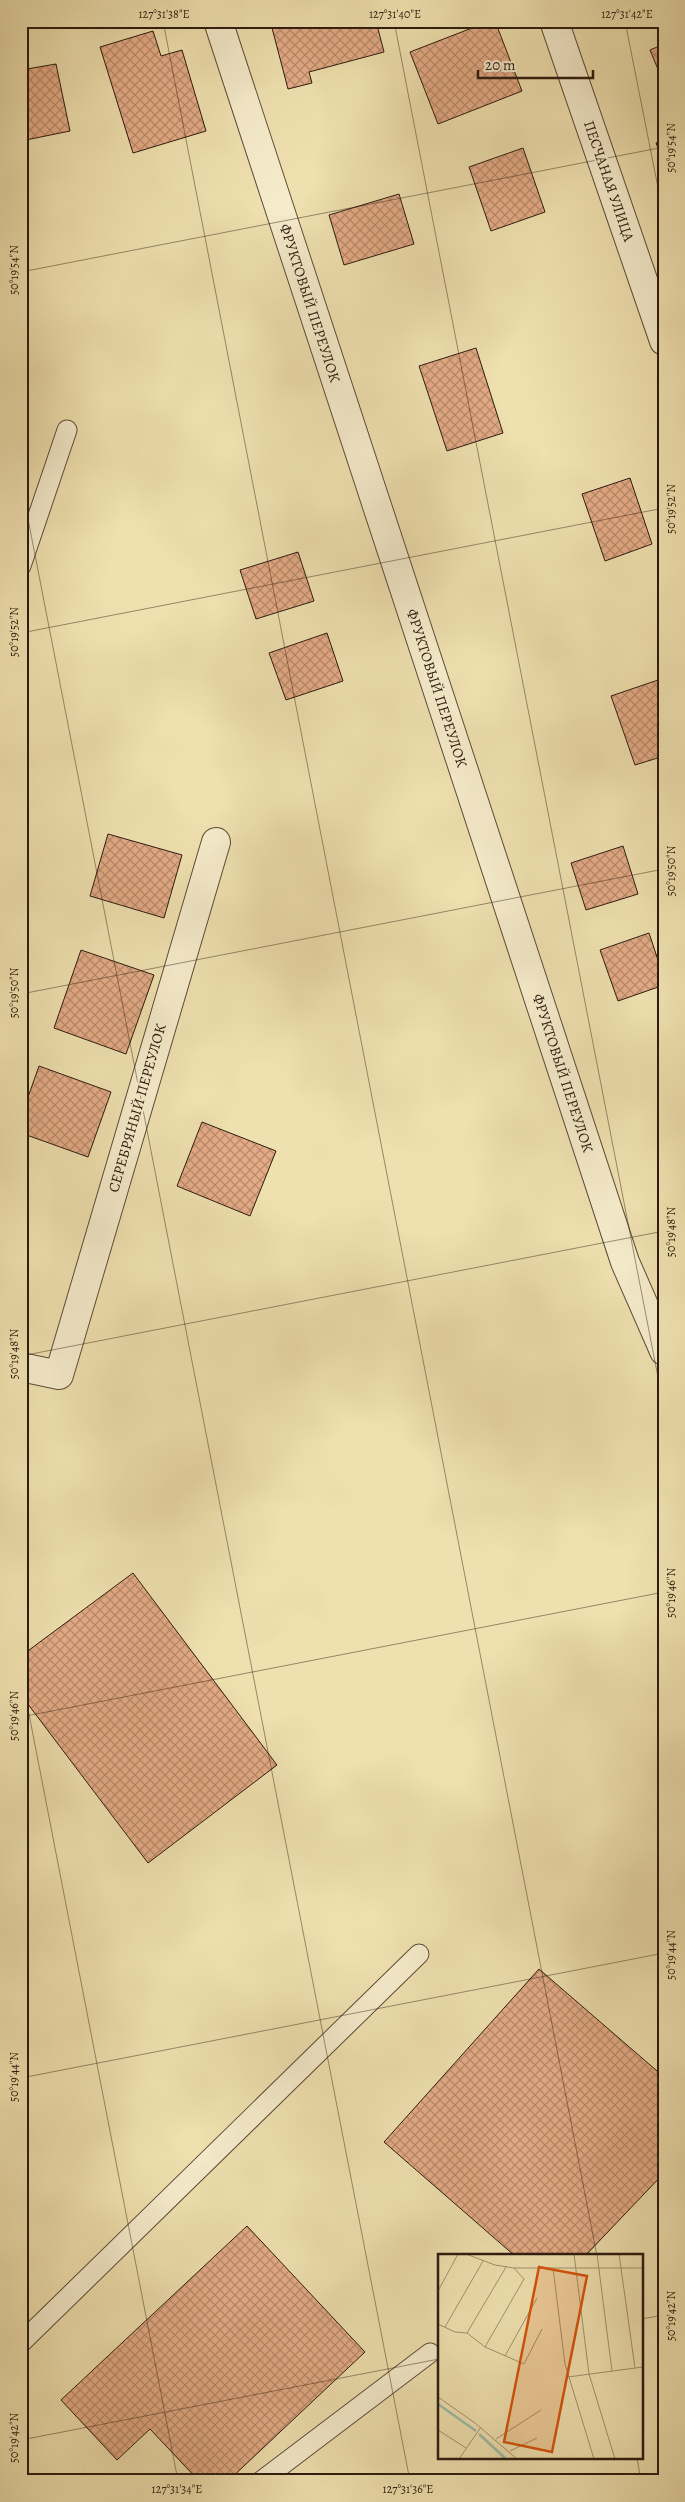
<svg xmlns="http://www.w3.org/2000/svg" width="685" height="2502" font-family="Alegreya,serif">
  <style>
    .building { fill: url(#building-cross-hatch); stroke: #2c1b0f }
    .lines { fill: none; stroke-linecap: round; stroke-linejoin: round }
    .service-casing { stroke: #5d4c37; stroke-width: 21 }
    .minor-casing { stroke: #5d4c37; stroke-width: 30 }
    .service { stroke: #f5ebcb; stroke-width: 19 }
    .minor { stroke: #f5ebcb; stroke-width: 28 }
    .ticks { fill: none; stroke: #2c1b0f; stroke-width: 1; stroke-opacity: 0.45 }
    .labels { text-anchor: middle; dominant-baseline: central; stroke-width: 4; stroke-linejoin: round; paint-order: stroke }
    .street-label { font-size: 15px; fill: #2c1b0f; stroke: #f5ebcb }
    .inset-river { fill: none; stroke: #9abda8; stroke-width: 2.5 }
    .inset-road { fill: none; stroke: #a1916f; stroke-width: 1 }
    .view { fill: #d5530c; fill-opacity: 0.15; stroke: #d5530c; stroke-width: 2.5 }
    .inset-edge { fill: none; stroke: #2c1b0f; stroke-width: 2.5 }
    .neatline { fill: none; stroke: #2c1b0f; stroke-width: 2 }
    .ticks-label { font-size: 12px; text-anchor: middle; fill: #2c1b0f }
  </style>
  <defs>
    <pattern id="building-cross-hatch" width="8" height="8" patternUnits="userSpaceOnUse" patternTransform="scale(1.25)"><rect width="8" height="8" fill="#e4ab86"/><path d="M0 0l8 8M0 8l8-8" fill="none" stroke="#b98a6c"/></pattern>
  </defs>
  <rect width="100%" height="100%" fill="#efe0af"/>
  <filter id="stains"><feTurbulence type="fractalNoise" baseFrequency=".004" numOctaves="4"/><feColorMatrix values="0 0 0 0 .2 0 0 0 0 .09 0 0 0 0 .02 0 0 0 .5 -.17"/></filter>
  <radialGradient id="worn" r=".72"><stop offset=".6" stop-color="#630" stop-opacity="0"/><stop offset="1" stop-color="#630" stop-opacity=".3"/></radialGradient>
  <g class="building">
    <polygon points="297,21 376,21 384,52 309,72 312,83 288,89 272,28"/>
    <polygon points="490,21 495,21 522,91 438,124 410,52"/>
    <polygon points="153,31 161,56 182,50 206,131 133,153 100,47"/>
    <polygon points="664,44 664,84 650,50"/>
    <polygon points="56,64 70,131 21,141 21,70"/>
    <polygon points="664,140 664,163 656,143"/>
    <polygon points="523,148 545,212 491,231 469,167"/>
    <polygon points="399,194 414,244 344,265 329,215"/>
    <polygon points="476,348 503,433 447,451 419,366"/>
    <polygon points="630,478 652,544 605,561 582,494"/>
    <polygon points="298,552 314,601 256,619 240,570"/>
    <polygon points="327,633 343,681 286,700 269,653"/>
    <polygon points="664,678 664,756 635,765 611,696"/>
    <polygon points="108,834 182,855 164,918 90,896"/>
    <polygon points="623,846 638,894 586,910 571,863"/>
    <polygon points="649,933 664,978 664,985 618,1001 600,950"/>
    <polygon points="81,950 154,975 126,1054 54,1028"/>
    <polygon points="39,1066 111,1092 88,1157 21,1133 21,1117"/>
    <polygon points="202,1122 276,1151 250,1216 177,1186"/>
    <polygon points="133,1573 277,1765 148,1863 21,1695 21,1656"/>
    <polygon points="539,1969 664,2077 664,2173 585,2256 515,2256 384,2142"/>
    <polygon points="247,2226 365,2352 228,2481 199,2481 150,2429 117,2460 61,2400"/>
  </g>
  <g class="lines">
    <g class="service-casing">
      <g id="service">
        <polyline points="21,566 67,430"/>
        <polyline points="21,2343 419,1954"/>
        <polyline points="261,2481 430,2353"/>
      </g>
    </g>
    <g class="minor-casing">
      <g id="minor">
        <polyline points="218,21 625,1262 664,1351"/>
        <polyline points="554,21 664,341"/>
        <polyline points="21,1367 59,1375 216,842"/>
      </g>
    </g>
    <use href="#service" class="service"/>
    <use href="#minor" class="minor"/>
  </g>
  <path class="ticks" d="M 163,21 L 597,2256M 394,21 L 664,1408M 625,21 L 664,218M 21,272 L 664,147M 21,483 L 410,2481M 21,633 L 664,508M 21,994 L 664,869M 21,1356 L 664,1231M 21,1673 L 178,2481M 21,1717 L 664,1592M 21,2078 L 664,1953M 641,2319 L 664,2315M 21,2440 L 439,2359M 637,2458 L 641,2481"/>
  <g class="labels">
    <g class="street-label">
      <text transform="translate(609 181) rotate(71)">ПЕСЧАНАЯ УЛИЦА</text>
      <text transform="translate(310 303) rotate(72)">ФРУКТОВЫЙ ПЕРЕУЛОК</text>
      <text transform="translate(437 688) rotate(72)">ФРУКТОВЫЙ ПЕРЕУЛОК</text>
      <text transform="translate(563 1073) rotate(72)">ФРУКТОВЫЙ ПЕРЕУЛОК</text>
      <text transform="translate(137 1108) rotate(-74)">СЕРЕБРЯНЫЙ ПЕРЕУЛОК</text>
    </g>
  </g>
  <g transform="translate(438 2254)">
    <rect width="205" height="205" fill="#efe0af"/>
    <path class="inset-river" d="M 0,150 L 38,177M 41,180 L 68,205"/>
    <path class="inset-road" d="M 28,0 L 57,11 L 76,14 L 205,14M 136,0 L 151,120 L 177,205M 159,0 L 174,117M 181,0 L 197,114M 115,14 L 127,110 L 156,205M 0,37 L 20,0M 0,70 L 17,78 L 29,79 L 47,93 L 86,110 L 104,75M 7,73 L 45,7M 29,79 L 68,13M 47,93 L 86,25 L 76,14M 67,102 L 99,44M 130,123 L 205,113M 0,143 L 37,169 L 79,205M 0,176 L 28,194M 58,185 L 103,156M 72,197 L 99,184M 21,205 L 43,173"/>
    <path class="view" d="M 101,13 L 149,22 L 114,198 L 66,188 Z"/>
    <rect width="205" height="205" class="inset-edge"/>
  </g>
  <rect width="685" height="2502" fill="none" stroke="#efe0af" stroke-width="55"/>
  <path d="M478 70v8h115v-8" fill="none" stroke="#2c1b0f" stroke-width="2.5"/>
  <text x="485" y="70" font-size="15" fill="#2c1b0f" stroke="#f5ebcb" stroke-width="4" paint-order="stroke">20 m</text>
  <rect x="28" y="28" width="630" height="2446" class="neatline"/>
  <g class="ticks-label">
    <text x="164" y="18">127°31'38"E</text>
    <text x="395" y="18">127°31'40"E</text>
    <text x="627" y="18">127°31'42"E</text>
    <text transform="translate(671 148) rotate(-90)" y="4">50°19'54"N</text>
    <text transform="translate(14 270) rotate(-90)" y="4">50°19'54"N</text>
    <text transform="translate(671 509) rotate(-90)" y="4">50°19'52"N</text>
    <text transform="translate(14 632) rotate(-90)" y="4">50°19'52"N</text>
    <text transform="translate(671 871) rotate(-90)" y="4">50°19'50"N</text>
    <text transform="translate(14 993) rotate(-90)" y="4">50°19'50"N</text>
    <text transform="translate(671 1232) rotate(-90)" y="4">50°19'48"N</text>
    <text transform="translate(14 1354) rotate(-90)" y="4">50°19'48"N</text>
    <text transform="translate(671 1593) rotate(-90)" y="4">50°19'46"N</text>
    <text transform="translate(14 1716) rotate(-90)" y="4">50°19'46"N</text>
    <text transform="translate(671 1955) rotate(-90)" y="4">50°19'44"N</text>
    <text transform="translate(14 2077) rotate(-90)" y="4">50°19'44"N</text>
    <text transform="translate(671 2316) rotate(-90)" y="4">50°19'42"N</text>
    <text transform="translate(14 2438) rotate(-90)" y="4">50°19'42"N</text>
    <text x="177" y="2493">127°31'34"E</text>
    <text x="408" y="2493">127°31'36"E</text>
  </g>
  <rect width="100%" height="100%" filter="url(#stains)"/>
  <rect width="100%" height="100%" fill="url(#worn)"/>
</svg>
